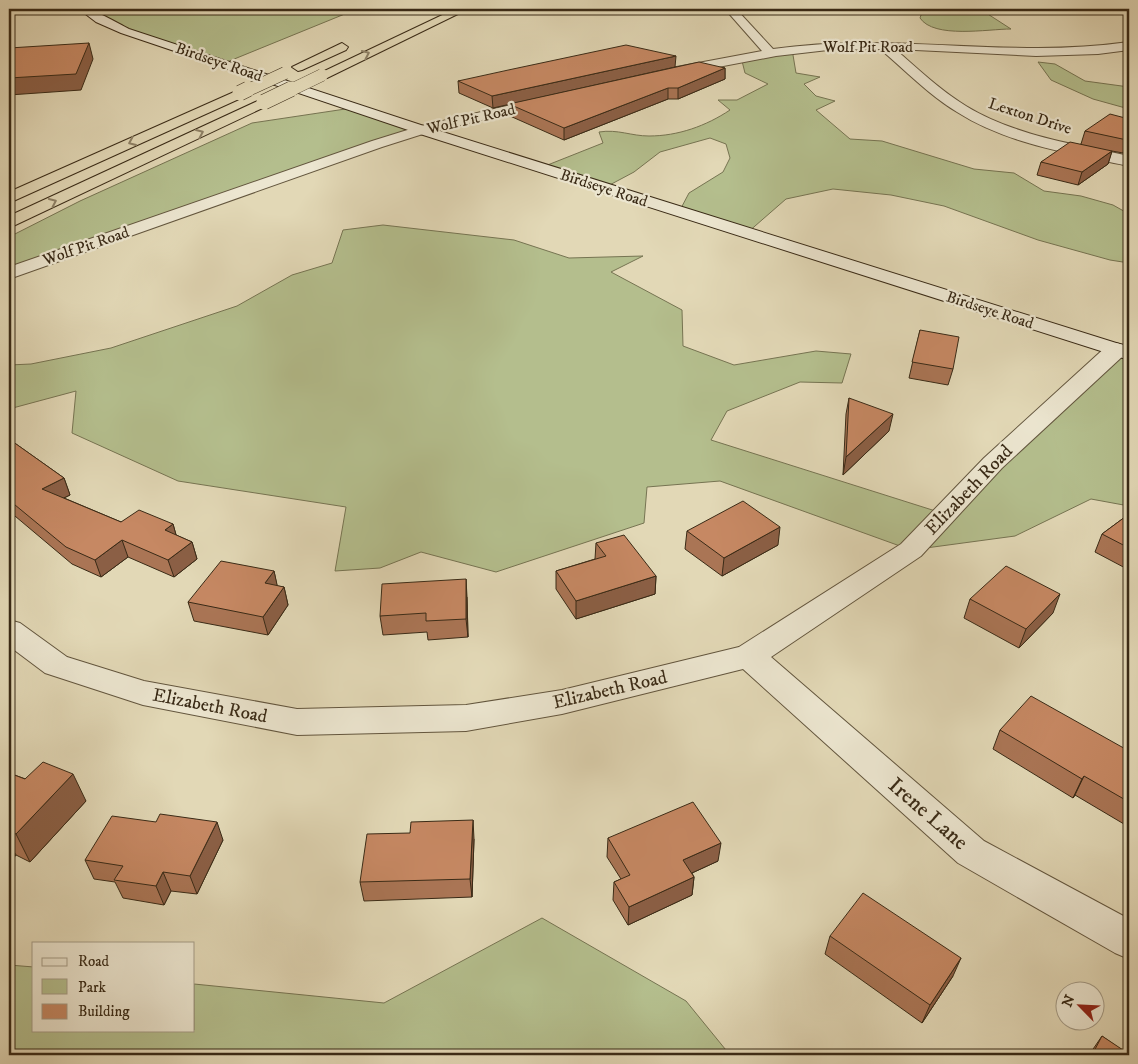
<svg xmlns="http://www.w3.org/2000/svg" width="1138" height="1064" font-family="'IM FELL DW Pica',serif">
  <style>
    .green { fill: #b4be8d; stroke: #767452 }
    .lines { fill: none; stroke-linecap: round; stroke-linejoin: round }
    .minor-casing { stroke: #63563e; stroke-width: 2 }
    .secondary-casing { stroke: #392a16; stroke-width: 2 }
    .motorway-casing { stroke: #392a16; stroke-width: 2 }
    .minor { fill: #ece6d0; fill-rule: evenodd }
    .secondary { fill: #ece6d0; fill-rule: evenodd }
    .motorway { fill: #e2d8b6; fill-rule: evenodd }
    .motorway-bridge-far1-casing { stroke: #392a16; stroke-width: 13; stroke-linecap: butt }
    .motorway-bridge-casing { stroke: #392a16; stroke-width: 16; stroke-linecap: butt }
    .motorway-bridge-far1 { stroke: #e2d8b6; stroke-width: 12 }
    .motorway-bridge { stroke: #e2d8b6; stroke-width: 15 }
    .wall { fill: #aa7555; stroke: #392a16 }
    .shaded-wall { fill: #8b5f45; stroke: #392a16 }
    .building { fill: #c68863; stroke: #392a16 }
    .oneway { stroke: #8e8166 }
    .labels { text-anchor: middle; dominant-baseline: central; stroke-width: 4.5; stroke-linejoin: round; paint-order: stroke }
    .far-street-label { font-size: 16px; fill: #392a16; stroke: #ece6d0 }
    .street-label { font-size: 19px; fill: #392a16; stroke: #ece6d0 }
    .near-street-label { font-size: 22px; fill: #392a16; stroke: #ece6d0 }
  </style>
  <rect width="100%" height="100%" fill="#e2d8b6"/>
  <filter id="stains"><feTurbulence type="fractalNoise" baseFrequency=".004" numOctaves="4"/><feColorMatrix values="0 0 0 0 .2 0 0 0 0 .09 0 0 0 0 .02 0 0 0 .5 -.17"/></filter>
  <radialGradient id="worn" r=".72"><stop offset=".6" stop-color="#630" stop-opacity="0"/><stop offset="1" stop-color="#630" stop-opacity=".3"/></radialGradient>
  <g class="green">
    <polygon points="84,9 357,9 222,64 125,31"/>
    <path d="M 948,9 L 980,9 L 1011,29 C 988,29 934,39 920,18 L 921,15 L 935,10 Z"/>
    <path d="M 792,49 L 796,73 L 820,77 L 804,84 L 816,96 L 835,101 L 816,110 L 850,139 L 882,141 L 974,169 L 1014,173 L 1044,191 L 1081,196 L 1113,205 L 1129,214 L 1129,263 L 1110,260 L 1038,240 L 944,206 L 891,195 L 833,189 L 786,199 L 747,233 L 679,212 L 689,193 L 723,172 L 730,158 L 726,144 L 710,138 L 660,152 L 634,172 L 604,188 L 540,168 L 603,143 L 599,132 C 618,129 631,136 649,136 C 678,136 706,126 730,110 L 718,100 L 737,100 L 768,84 L 745,73 L 741,57 Z"/>
    <polygon points="1038,62 1055,64 1085,81 1129,87 1129,109 1093,99 1051,80"/>
    <polygon points="352,108 422,130 332,158 9,273 9,237 80,201 252,123"/>
    <polygon points="383,225 514,240 569,258 643,256 611,272 682,310 683,346 734,365 816,351 851,354 842,383 800,382 727,411 711,440 945,514 1116,350 1129,354 1129,506 1091,499 1015,536 911,550 720,481 647,487 644,523 496,572 421,552 380,568 335,571 346,507 178,481 72,433 76,391 9,409 9,365 31,364 111,348 237,306 292,275 332,263 343,230"/>
    <polygon points="542,918 686,1001 730,1055 9,1055 9,965 34,967 34,1030 194,1030 194,984 384,1003"/>
  </g>
  <g class="lines">
    <g class="minor-casing">
      <g id="minor">
        <path d="M 725,9 L 736,9 L 773,49 C 866,36 947,48 1038,48 C 1069,48 1099,46 1129,42 L 1129,50 L 1098,54 L 1036,56 L 895,49 C 918,69 940,90 966,106 C 1015,136 1075,144 1129,156 L 1129,166 C 1072,154 1007,144 957,112 C 929,95 905,70 880,49 L 828,50 L 776,56 L 671,76 L 666,75 L 665,72 L 666,69 L 762,51 Z"/>
        <polygon points="546,97 551,98 553,101 551,104 426,133 382,147 9,279 9,267 372,141 417,127"/>
        <polygon points="1116,343 1124,345 1127,350 1124,355 1002,468 921,556 771,657 984,841 1129,919 1129,959 1115,953 958,863 743,669 562,714 466,731 297,735 143,705 45,673 9,646 9,620 20,623 67,657 144,681 297,709 466,705 562,690 739,647 901,544 984,458 1108,345"/>
      </g>
    </g>
    <g class="secondary-casing">
      <path id="secondary" d="M 79,9 C 96,9 113,21 129,29 L 427,127 L 1129,347 L 1129,360 L 417,133 L 121,33 L 96,22 Z"/>
    </g>
    <g class="motorway-casing">
      <g id="motorway">
        <polygon points="455,9 468,9 327,78 322,79 316,75"/>
        <polygon points="342,43 348,47 346,50 302,70 298,71 292,67"/>
        <polygon points="234,92 239,93 241,96 239,99 9,203 9,192"/>
        <polygon points="264,98 271,102 269,105 9,228 9,216"/>
      </g>
    </g>
    <use href="#minor" class="minor"/>
    <use href="#secondary" class="secondary"/>
    <use href="#motorway" class="motorway"/>
    <g class="motorway-bridge-far1-casing">
      <g id="motorway-bridge-far1">
        <polyline points="246,91 285,73"/>
        <polyline points="289,91 322,75"/>
      </g>
    </g>
    <g class="motorway-bridge-casing">
      <g id="motorway-bridge">
        <polyline points="240,93 248,89"/>
        <polyline points="264,102 291,89"/>
      </g>
    </g>
    <use href="#motorway-bridge-far1" class="motorway-bridge-far1"/>
    <use href="#motorway-bridge" class="motorway-bridge"/>
  </g>
  <g class="wall">
    <polygon points="675,67 725,68 725,79 678,99 668,99 564,140 510,116 509,104 493,108 459,93 458,81"/>
    <polygon points="1129,119 1129,148 1123,153 1112,151 1108,164 1078,185 1037,175 1041,162 1081,144 1085,131"/>
    <polygon points="1129,186 1129,202 1124,200"/>
    <polygon points="920,330 953,369 948,385 909,378"/>
    <polygon points="849,398 889,431 843,475 846,414"/>
    <polygon points="9,439 64,478 70,495 64,498 121,522 173,524 176,535 192,542 197,559 174,577 128,557 101,577 72,564 9,511"/>
    <polygon points="1129,514 1129,570 1095,552 1102,534"/>
    <polygon points="687,531 778,545 722,576 685,549"/>
    <polygon points="596,543 656,576 655,594 576,619 556,589 556,571 595,559"/>
    <polygon points="274,571 277,586 284,587 288,605 268,635 194,621 188,602"/>
    <polygon points="467,597 468,637 428,640 427,632 383,635 380,616"/>
    <polygon points="970,599 1053,613 1019,648 964,618"/>
    <polygon points="1000,730 1129,751 1129,827 1075,795 1073,798 993,749"/>
    <polygon points="9,773 86,801 30,862 16,855 9,863"/>
    <polygon points="608,838 718,861 692,873 694,877 692,895 628,925 613,900 614,882 621,879 607,857"/>
    <polygon points="474,839 472,897 364,901 360,882"/>
    <polygon points="223,840 197,894 171,891 164,905 123,898 115,882 94,879 85,860"/>
    <polygon points="830,936 953,976 922,1023 825,954"/>
    <polygon points="1102,1036 1129,1055 1089,1055"/>
  </g>
  <g class="shaded-wall">
    <polygon points="89,43 93,59 81,90 9,95 9,78"/>
    <polygon points="676,56 675,67 493,108 492,96"/>
    <polygon points="725,68 725,79 678,99 678,88"/>
    <polygon points="668,88 668,99 564,140 564,128"/>
    <polygon points="1129,139 1129,148 1123,153 1127,140"/>
    <polygon points="1112,151 1108,164 1078,185 1082,172"/>
    <polygon points="893,414 889,431 843,475 846,457"/>
    <polygon points="64,478 70,495 49,505 42,489"/>
    <polygon points="173,524 178,542 165,530"/>
    <polygon points="780,527 778,545 722,576 724,558"/>
    <polygon points="122,540 128,557 101,577 95,560"/>
    <polygon points="192,542 197,559 174,577 168,560"/>
    <polygon points="274,571 278,589 265,583"/>
    <polygon points="656,576 655,594 576,619 576,601"/>
    <polygon points="466,579 467,597 468,637 466,619"/>
    <polygon points="284,587 288,605 268,635 263,617"/>
    <polygon points="1060,594 1053,613 1019,648 1026,629"/>
    <polygon points="73,774 86,801 30,862 16,834"/>
    <polygon points="1084,776 1075,795 1073,798 1082,779"/>
    <polygon points="473,820 474,839 472,897 470,879"/>
    <polygon points="217,822 223,840 197,894 190,876"/>
    <polygon points="9,843 16,855 9,863"/>
    <polygon points="721,843 718,861 681,878 683,860"/>
    <polygon points="163,872 171,891 164,905 156,886"/>
    <polygon points="694,877 692,895 628,925 629,907"/>
    <polygon points="961,958 953,976 922,1023 930,1005"/>
  </g>
  <g class="building">
    <polygon points="89,43 76,74 9,78 9,48"/>
    <polygon points="626,45 676,56 492,96 458,81 513,69"/>
    <polygon points="699,62 725,68 678,88 668,88 564,128 509,104"/>
    <polygon points="1110,114 1129,119 1129,139 1127,140 1085,131"/>
    <polygon points="1070,142 1112,151 1082,172 1041,162"/>
    <polygon points="920,330 959,337 953,369 912,362"/>
    <polygon points="849,398 893,414 846,457"/>
    <polygon points="9,439 64,478 42,489 121,522 139,510 173,524 165,530 192,542 168,560 122,540 95,560 66,547 9,500"/>
    <polygon points="743,501 780,527 724,558 687,531"/>
    <polygon points="1129,514 1129,548 1102,534"/>
    <polygon points="624,535 656,576 576,601 556,571 606,556 596,543"/>
    <polygon points="221,561 274,571 265,583 284,587 263,617 188,602"/>
    <polygon points="1006,566 1060,594 1026,629 970,599"/>
    <polygon points="466,579 466,619 426,621 426,613 380,616 382,584"/>
    <polygon points="1031,696 1129,751 1129,802 1084,776 1082,779 1000,730"/>
    <polygon points="43,762 73,774 16,834 9,831 9,773 25,779"/>
    <polygon points="693,802 721,843 683,860 694,877 629,907 614,882 630,875 608,838"/>
    <polygon points="160,814 217,822 190,876 163,872 156,886 114,880 123,866 85,860 112,816 156,822"/>
    <polygon points="473,820 470,879 360,882 367,834 410,833 411,822"/>
    <polygon points="863,893 961,958 930,1005 830,936"/>
    <polygon points="1102,1036 1129,1054 1129,1055 1092,1055"/>
  </g>
  <defs><path id="oneway-chevron" d="M-2-3.5L2.5 0L-2 3.5" fill="none" stroke-width="1.6" stroke-linecap="round" stroke-linejoin="round" transform="scale(1.25)"/></defs>
  <g class="oneway">
    <use href="#oneway-chevron" transform="translate(366 54) rotate(-25)"/>
    <use href="#oneway-chevron" transform="translate(200 133) rotate(-25)"/>
    <use href="#oneway-chevron" transform="translate(132 142) rotate(156)"/>
    <use href="#oneway-chevron" transform="translate(53 202) rotate(-25)"/>
  </g>
  <g class="labels">
    <g class="far-street-label">
      <text x="868" y="47">Wolf Pit Road</text>
      <text transform="translate(219 62) rotate(19)">Birdseye Road</text>
      <text transform="translate(1030 116) rotate(18)">Lexton Drive</text>
      <text transform="translate(471 119) rotate(-13)">Wolf Pit Road</text>
      <text transform="translate(604 188) rotate(18)">Birdseye Road</text>
      <text transform="translate(86 246) rotate(-19)">Wolf Pit Road</text>
      <text transform="translate(990 310) rotate(18)">Birdseye Road</text>
    </g>
    <g class="street-label">
      <text transform="translate(969 490) rotate(-46)">Elizabeth Road</text>
      <text transform="translate(610 690) rotate(-13)">Elizabeth Road</text>
      <text transform="translate(210 706) rotate(11)">Elizabeth Road</text>
    </g>
    <g class="near-street-label">
      <text transform="translate(928 814) rotate(41)">Irene Lane</text>
    </g>
  </g>
  <rect width="1138" height="1064" fill="none" stroke="#e2d8b6" stroke-width="30"/>
  <rect x="10" y="10" width="1118" height="1044" fill="none" stroke="#392a16" stroke-width="2.5"/>
  <rect x="15" y="15" width="1108" height="1034" fill="none" stroke="#392a16"/>
  <rect x="32" y="942" width="162" height="90" fill="#ece6d0" stroke="#a49b86"/>
  <rect x="42" y="958" width="25" height="8" fill="#ece6d0" stroke="#a49b86"/>
  <text x="78" y="966" font-size="15" fill="#392a16">Road</text>
  <rect x="42" y="979" width="25" height="15" fill="#b4be8d" stroke="#a49b86"/>
  <text x="78" y="992" font-size="15" fill="#392a16">Park</text>
  <rect x="42" y="1004" width="25" height="15" fill="#c68863" stroke="#a49b86"/>
  <text x="78" y="1016" font-size="15" fill="#392a16">Building</text>
  <g transform="translate(1080 1006) rotate(294)"><circle r="24" fill="#ece6d0" stroke="#a49b86"/>
  <path d="M0-4L9 19L0 12L-9 19Z" fill="#8f2418"/>
  <text y="-8" font-size="14" font-weight="bold" text-anchor="middle" fill="#392a16">N</text>
  </g>
  <rect width="100%" height="100%" filter="url(#stains)"/>
  <rect width="100%" height="100%" fill="url(#worn)"/>
</svg>
